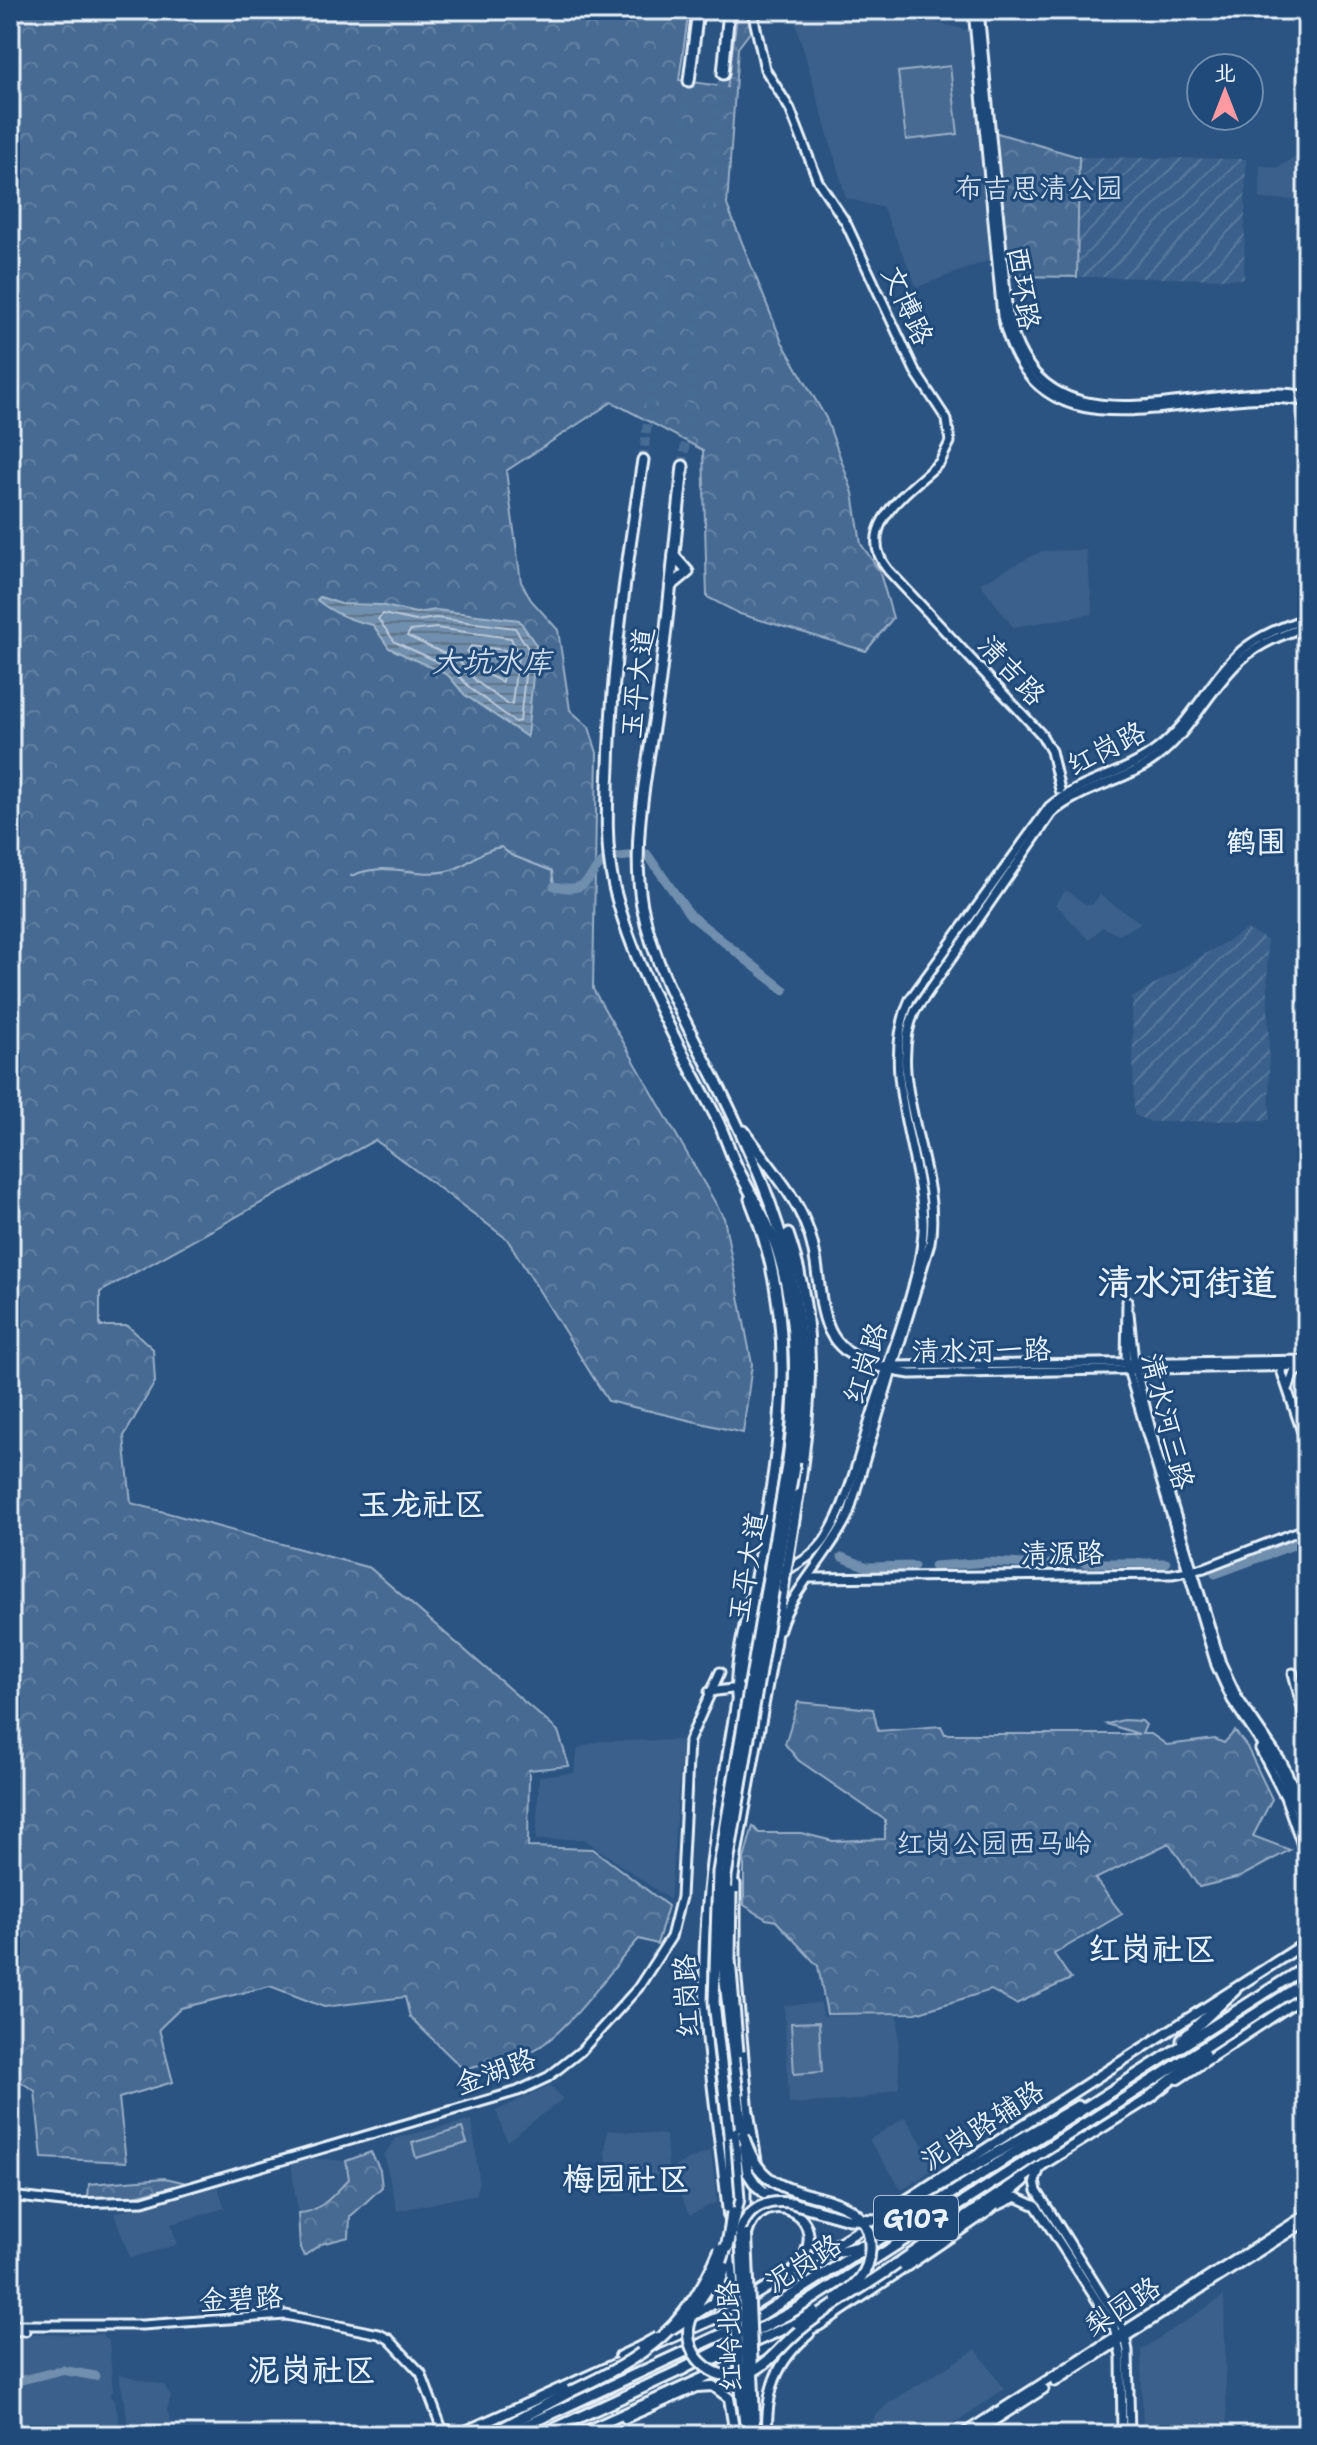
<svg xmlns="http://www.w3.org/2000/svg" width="1317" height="2445" font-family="'Shantell Sans','LXGW WenKai TC',sans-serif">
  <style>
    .built { fill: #3a608b }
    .industrial { fill: url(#industrial-furrows) }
    .grass { fill: #476b93; stroke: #98aec6; stroke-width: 2 }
    .forest { fill: url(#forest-crowns); stroke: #98aec6; stroke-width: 2 }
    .water { fill: url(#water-rules); stroke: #a0b6cb; stroke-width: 2 }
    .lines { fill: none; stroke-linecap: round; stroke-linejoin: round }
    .shore { stroke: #b8c9da; stroke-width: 2 }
    .stream { stroke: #a0b6cb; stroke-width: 2 }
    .river { stroke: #708ead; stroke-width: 9 }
    .highway-tunnel { stroke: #476c94; stroke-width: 9; stroke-dasharray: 9 4.5; stroke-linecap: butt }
    .secondary-casing { stroke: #e8f1f8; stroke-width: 13 }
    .primary-casing { stroke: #e8f1f8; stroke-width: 14 }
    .highway-casing { stroke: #e8f1f8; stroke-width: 15 }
    .secondary { stroke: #1f4a7a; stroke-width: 7 }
    .primary { stroke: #1f4a7a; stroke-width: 8 }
    .highway { stroke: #1f4a7a; stroke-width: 9 }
    .secondary-bridge-casing { stroke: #e8f1f8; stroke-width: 13; stroke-linecap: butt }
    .primary-bridge-casing { stroke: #e8f1f8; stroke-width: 14; stroke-linecap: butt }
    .highway-bridge-casing { stroke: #e8f1f8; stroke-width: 15; stroke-linecap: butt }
    .secondary-bridge { stroke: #1f4a7a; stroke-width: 7 }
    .primary-bridge { stroke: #1f4a7a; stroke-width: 8 }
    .highway-bridge { stroke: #1f4a7a; stroke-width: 9 }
    .labels { text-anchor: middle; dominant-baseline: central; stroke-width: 6; stroke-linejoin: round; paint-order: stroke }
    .shield { fill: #1f4a7a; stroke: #acbfd2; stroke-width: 2 }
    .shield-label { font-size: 26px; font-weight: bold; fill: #e8f1f8 }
    .park-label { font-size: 28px; fill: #d0dde9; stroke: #1f4a7a }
    .street-label { font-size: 28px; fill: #e8f1f8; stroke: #1f4a7a }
    .water-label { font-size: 30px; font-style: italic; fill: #d0dde9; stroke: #1f4a7a }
    .neighbourhood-label { font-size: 30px; font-weight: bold; fill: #e8f1f8; stroke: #1f4a7a }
    .quarter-label { font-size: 32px; font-weight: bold; fill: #e8f1f8; stroke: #1f4a7a }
    .district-label { font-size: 36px; font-weight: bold; fill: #e8f1f8; stroke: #1f4a7a }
  </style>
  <defs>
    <pattern id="industrial-furrows" width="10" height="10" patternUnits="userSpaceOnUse" patternTransform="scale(2)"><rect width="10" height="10" fill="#3a608b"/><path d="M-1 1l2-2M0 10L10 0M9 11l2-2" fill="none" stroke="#56779c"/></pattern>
    <pattern id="forest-crowns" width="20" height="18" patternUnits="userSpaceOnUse" patternTransform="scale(2)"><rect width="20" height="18" fill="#476b93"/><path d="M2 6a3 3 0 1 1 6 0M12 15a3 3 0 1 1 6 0" fill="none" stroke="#6281a3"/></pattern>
    <pattern id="water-rules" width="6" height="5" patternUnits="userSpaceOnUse" patternTransform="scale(2)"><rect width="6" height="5" fill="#708ead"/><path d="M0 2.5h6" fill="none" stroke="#61768a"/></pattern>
  </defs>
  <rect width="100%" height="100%" fill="#2b5482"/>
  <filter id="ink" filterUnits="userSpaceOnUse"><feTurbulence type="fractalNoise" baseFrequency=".0125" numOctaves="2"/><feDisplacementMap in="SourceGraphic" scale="16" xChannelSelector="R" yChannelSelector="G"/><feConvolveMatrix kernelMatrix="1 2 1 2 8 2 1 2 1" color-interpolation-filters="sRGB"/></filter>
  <g filter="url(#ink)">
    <g class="built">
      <polygon points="792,10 881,10 968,30 990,260 917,287 883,208 846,198"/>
      <polygon points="1307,148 1307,200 1260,199 1260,165 1278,168"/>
      <polygon points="1086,550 1093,614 1013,627 980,583 1042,551"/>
      <polygon points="1066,890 1085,904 1092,905 1100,895 1141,923 1119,935 1102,927 1089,940 1055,904"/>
      <polygon points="682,1740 670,1900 584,1839 536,1840 539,1776 574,1773 578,1748 599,1741"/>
      <polygon points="821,2003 823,2016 898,2015 899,2088 859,2100 789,2104 784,2005"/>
      <polygon points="550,2085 563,2099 507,2141 496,2111"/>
      <polygon points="905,2117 937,2167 902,2190 869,2140"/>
      <polygon points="472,2120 479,2179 477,2194 397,2211 384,2155 396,2138"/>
      <polygon points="607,2130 666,2135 668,2169 711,2150 717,2202 690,2215 667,2170 616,2196 605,2153"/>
      <polygon points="310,2158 346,2161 349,2179 318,2207 298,2213 291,2164"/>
      <polygon points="218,2187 225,2208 171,2224 177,2245 130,2258 114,2213"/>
      <polygon points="1224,2296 1227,2435 1143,2435 1141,2350"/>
      <polygon points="102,2334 109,2341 113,2392 109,2394 115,2403 122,2434 10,2435 10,2335"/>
      <polygon points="976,2349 1004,2389 937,2435 866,2435 875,2416 889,2403"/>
      <polygon points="119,2374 164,2385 171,2396 167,2410 175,2435 130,2435"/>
    </g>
    <g class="industrial">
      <polygon points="1079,157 1246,159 1244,279 1077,277"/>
      <polygon points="1247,929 1267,940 1270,1120 1151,1122 1134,1115 1132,998"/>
    </g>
    <g class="grass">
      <polygon points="950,66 958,134 906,140 898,72"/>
      <polygon points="819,2022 822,2072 794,2074 791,2023"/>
      <polygon points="462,2128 467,2143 416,2158 412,2143"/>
    </g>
    <g class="forest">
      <path d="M 10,10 L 689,10 L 679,80 L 727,87 L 738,10 L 767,10 L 738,48 L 727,205 L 782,342 L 826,418 L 853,493 L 861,544 L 879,570 L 893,618 L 866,651 L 740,614 L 707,597 L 703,450 L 612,402 L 506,471 L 521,582 L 531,600 L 558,630 L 570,710 L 589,727 L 597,753 L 593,989 L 724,1218 L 752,1364 L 743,1433 L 608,1401 L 507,1239 L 375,1140 L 100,1292 L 100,1326 L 128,1326 L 153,1349 L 155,1382 L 124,1436 L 131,1503 L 370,1568 L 558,1731 L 569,1766 L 529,1770 L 528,1847 L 593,1849 L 668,1906 L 657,1944 L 639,1939 C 608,1972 577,2021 541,2046 C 518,2061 490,2064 463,2069 L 410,2017 L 405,1997 L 324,2007 L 270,1986 L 181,2008 L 159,2029 L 173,2082 L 119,2098 L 126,2162 L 42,2158 L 35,2091 L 10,2075 Z"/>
      <polygon points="994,132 1079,157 1077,277 1009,276"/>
      <polygon points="798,1702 873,1709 878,1731 941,1726 945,1734 1139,1734 1107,1724 1123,1720 1142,1721 1146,1725 1142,1734 1151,1734 1167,1745 1215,1739 1224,1743 1235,1731 1247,1747 1272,1799 1253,1836 1290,1850 1240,1877 1199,1887 1169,1843 1095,1879 1122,1914 1054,1954 1071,1979 1016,2004 991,1990 916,2013 827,2014 818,1966 776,1921 766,1919 744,1905 744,1859 753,1826 759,1833 801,1833 833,1841 885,1839 885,1820 798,1760 785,1744"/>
      <path d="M 371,2152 L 380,2170 L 382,2187 L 350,2217 L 349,2237 L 321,2244 L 304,2256 L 300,2248 L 298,2213 C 320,2213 335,2193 349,2179 L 346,2161 Z"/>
      <polygon points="165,2178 187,2183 130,2197 88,2197 89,2184"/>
    </g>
    <path class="water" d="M 320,597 L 341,604 L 380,605 L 416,613 L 436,610 L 519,620 L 536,645 L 527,737 L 465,695 L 448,675 L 389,648 L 373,625 C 352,621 334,614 317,600 Z"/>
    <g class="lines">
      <g class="shore">
        <polygon points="383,614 416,621 436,618 515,628 528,648 520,721 515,722 471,689 452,668 395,642 378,619"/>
        <polygon points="436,628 511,638 518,654 512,704 507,704 477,682 458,660 407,636 410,631"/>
        <polygon points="471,646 505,650 502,682 486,674 467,652"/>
      </g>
      <path class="stream" d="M 351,876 C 387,859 418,880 451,870 C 472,864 478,850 501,847 L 511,855 L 552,871 L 554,886"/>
      <g class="river">
        <path d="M 554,886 C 594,896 586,870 609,858 L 647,854 L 690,915 L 784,990"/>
        <polyline points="842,1557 867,1567 914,1566"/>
        <polyline points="1050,1564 1077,1560 1086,1563 1166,1563"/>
        <polyline points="934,1566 989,1562 1025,1564"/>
        <polyline points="1215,1574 1307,1540"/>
        <polyline points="10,2383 62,2370 95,2376"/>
      </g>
      <g class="highway-tunnel">
        <polyline points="643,460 689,81"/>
        <polyline points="683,466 723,74"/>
      </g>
      <g class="secondary-casing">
        <g id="secondary">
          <path d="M 752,10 L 765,69 L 790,109 L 818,181 L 846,223 L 915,371 L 947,420 L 950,442 L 940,462 C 910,491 852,526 888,570 L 1041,734 L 1051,751 L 1060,790"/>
          <path d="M 973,10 L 1002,316 C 1038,477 1201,379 1307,402"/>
          <path d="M 979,10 L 1008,315 C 1043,469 1204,375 1307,396"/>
          <polyline points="1127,1301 1126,1363 1216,1665 1232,1700 1278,1768 1307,1831"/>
          <polyline points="1129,1313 1134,1362 1157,1454 1221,1663 1237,1697 1283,1764 1307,1815"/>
          <polyline points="893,1366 1307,1360"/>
          <polyline points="1280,1367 1307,1447"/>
          <polyline points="892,1371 910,1374 1307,1366"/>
          <polyline points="1289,1387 1294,1373 1305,1368"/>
          <path d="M 784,1572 C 800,1563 816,1554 826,1538 C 850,1500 860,1449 874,1407 C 889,1358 926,1268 923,1219 C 919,1146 879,1070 910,999 L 1049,807 C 1080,780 1124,775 1157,749 C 1192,723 1209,680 1241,651 C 1260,635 1284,626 1307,618"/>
          <polyline points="810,1578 1172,1574 1204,1568 1307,1528"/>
          <path d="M 780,1629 C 790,1592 832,1552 849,1513 L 930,1243 C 943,1168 883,1081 915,1011 L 1052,813 C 1081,787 1125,782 1156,758 C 1191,732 1209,689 1241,660 C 1260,643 1284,634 1307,626"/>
          <polyline points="1293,1673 1307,1728"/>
          <polyline points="740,1679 755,1607 766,1588"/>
          <polyline points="709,1692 739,1688"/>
          <polyline points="1260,1749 1285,1797 1307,1859"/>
          <polyline points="736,1860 776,1640"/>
          <polyline points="736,1884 736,1969 749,2114 746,2139"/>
          <polyline points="723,2027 735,2132"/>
          <polyline points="746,2168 746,2219"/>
          <polyline points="1040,2168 1035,2181 1037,2191 1124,2330 1128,2351 1130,2435"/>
          <polyline points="10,2196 71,2203 143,2201 518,2091 548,2077 581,2051 638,1988 671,1937 681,1897 689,1741 720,1672"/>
          <polyline points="999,2205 1016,2197 1036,2206 1114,2327 1121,2356 1122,2435"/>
          <path d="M 728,2219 C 720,2132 702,2044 704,1957 C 706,1869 723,1781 737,1695"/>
          <polyline points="730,2243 732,2267"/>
          <polyline points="10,2325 142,2325 286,2315 379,2334 389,2339 421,2373 442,2429 463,2433"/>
          <polyline points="10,2330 25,2331"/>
          <polyline points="1055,2382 1307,2221"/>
          <polyline points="961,2435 1307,2214"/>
          <polyline points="972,2435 1044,2389"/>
        </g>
      </g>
      <g class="primary-casing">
        <g id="primary">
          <polyline points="1178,2079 1307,1994"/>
          <polyline points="749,2114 757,2164 772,2189 856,2216"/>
          <polyline points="1039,2167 1153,2096"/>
          <polyline points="897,2206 1307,1942"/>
          <path d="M 747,2235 C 761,2181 840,2217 795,2269"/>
          <polyline points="655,2345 723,2315 869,2224"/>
          <polyline points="620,2356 641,2346"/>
          <polyline points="741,2395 746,2435"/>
          <polyline points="748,2395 749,2426"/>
          <polyline points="754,2395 755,2435"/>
          <polyline points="625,2418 696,2387 713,2386 729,2398 735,2435"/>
          <polyline points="457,2435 628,2358"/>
          <polyline points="577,2435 820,2325 987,2212 1023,2182"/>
          <path d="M 767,2435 C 766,2392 775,2362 809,2334"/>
        </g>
      </g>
      <g class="highway-casing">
        <g id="highway">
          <polyline points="723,74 729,10"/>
          <polyline points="689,81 698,10"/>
          <path d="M 643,460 C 627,562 612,663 609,766 C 607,806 605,849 614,887 C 634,969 679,1045 717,1119 C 725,1135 730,1153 738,1169 C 753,1199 770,1224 779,1256 C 799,1324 797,1391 788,1460"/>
          <path d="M 683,466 C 675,542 668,619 658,695 C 649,762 630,838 642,906 C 655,971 690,1030 720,1089 C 784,1219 817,1315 795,1461"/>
          <polyline points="671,586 688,572 674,556"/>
          <path d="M 744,1131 C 764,1161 793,1191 806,1225 C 831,1286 801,1350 886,1368"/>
          <path d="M 788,1234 C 819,1322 811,1406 798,1495"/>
          <polyline points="774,1644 783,1589"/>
          <path d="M 737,1697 C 734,1659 749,1614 756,1577 C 780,1443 803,1329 750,1199"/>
          <polyline points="731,1892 736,1856"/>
          <polyline points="1182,2040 1235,1990"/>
          <polyline points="738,2095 743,2135"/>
          <polyline points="1147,2099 1204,2054"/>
          <polyline points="729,2133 732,2212"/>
          <polyline points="756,2185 767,2195 785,2201"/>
          <polyline points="880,2220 1078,2106"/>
          <polyline points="822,2255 869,2245"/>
          <polyline points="897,2264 1043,2164"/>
          <polyline points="711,2361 797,2323"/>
          <polyline points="489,2435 570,2392"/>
          <polyline points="505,2435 753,2320 1307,1966"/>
          <polyline points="541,2435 681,2370 792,2312 1307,1981"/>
        </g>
      </g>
      <use href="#secondary" class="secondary"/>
      <use href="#primary" class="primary"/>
      <use href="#highway" class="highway"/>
      <g class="secondary-bridge-casing">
        <polyline id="secondary-bridge" points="729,2248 740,2199 735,2132"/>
      </g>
      <g class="primary-bridge-casing">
        <g id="primary-bridge">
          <polyline points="747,2235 754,2395"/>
          <polyline points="732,2267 741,2395"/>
          <polyline points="672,2329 713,2303 726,2267"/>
          <polyline points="641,2346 657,2337"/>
          <path d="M 748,2395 L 740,2232 C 748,2207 767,2199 792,2203"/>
        </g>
      </g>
      <g class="highway-bridge-casing">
        <g id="highway-bridge">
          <polyline points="783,1589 798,1495"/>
          <polyline points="731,1892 730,1959 738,2052"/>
          <polyline points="738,2095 723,1964 726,1876 795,1461"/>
          <polyline points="729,2133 714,2002 718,1872 788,1460"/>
          <path d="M 743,2135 C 749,2153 756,2170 773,2181 C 806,2203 873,2193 870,2250 C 869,2274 856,2285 837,2298"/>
          <polyline points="744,2148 748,2173 756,2185"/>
          <polyline points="792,2203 849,2219 880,2220"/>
          <path d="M 732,2212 C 730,2230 727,2249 720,2266 C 712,2287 693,2303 689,2326 C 684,2358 718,2386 749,2373 C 770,2364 783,2343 800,2330 C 830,2305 865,2287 897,2264"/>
          <polyline points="797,2323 814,2312"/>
          <path d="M 570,2392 C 645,2357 687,2329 720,2249"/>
        </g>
      </g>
      <use href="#secondary-bridge" class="secondary-bridge"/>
      <use href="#primary-bridge" class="primary-bridge"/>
      <use href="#highway-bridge" class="highway-bridge"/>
    </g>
  </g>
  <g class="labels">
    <rect class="shield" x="874" y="2196" width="84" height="44" rx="6"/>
    <g class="shield-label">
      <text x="916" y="2218">G107</text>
    </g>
    <g class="park-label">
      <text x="1039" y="188">布吉思清公园</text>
      <text x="994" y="1843">红岗公园西马岭</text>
    </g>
    <g class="street-label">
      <text transform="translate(1024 288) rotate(81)">西环路</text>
      <text transform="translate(908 305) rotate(65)">文博路</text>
      <text transform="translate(1012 670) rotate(47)">清吉路</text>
      <text transform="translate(637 683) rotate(-83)">玉平大道</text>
      <text transform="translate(1106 748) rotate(-27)">红岗路</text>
      <text transform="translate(981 1350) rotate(-1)">清水河一路</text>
      <text transform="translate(865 1363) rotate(-72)">红岗路</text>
      <text transform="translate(1168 1421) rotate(76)">清水河三路</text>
      <text transform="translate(1062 1553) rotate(-1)">清源路</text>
      <text transform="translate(747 1567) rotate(-80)">玉平大道</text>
      <text transform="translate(686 1996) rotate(-93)">红岗路</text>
      <text transform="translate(495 2071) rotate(-20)">金湖路</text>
      <text transform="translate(982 2125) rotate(-33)">泥岗路辅路</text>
      <text transform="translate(803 2263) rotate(-32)">泥岗路</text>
      <text transform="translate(241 2298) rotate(-3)">金碧路</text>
      <text transform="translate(1122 2306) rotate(-33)">梨园路</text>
      <text transform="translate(729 2336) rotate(-92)">红岭北路</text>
    </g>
    <g class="water-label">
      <text x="492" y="661">大坑水库</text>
    </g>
    <g class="neighbourhood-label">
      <text x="1256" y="841">鹤围</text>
    </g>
    <g class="quarter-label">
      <text x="422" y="1503">玉龙社区</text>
      <text x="1152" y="1948">红岗社区</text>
      <text x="626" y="2178">梅园社区</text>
      <text x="312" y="2369">泥岗社区</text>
    </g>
    <g class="district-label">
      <text x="1187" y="1282">清水河街道</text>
    </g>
  </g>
  <rect width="1317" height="2445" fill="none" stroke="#1f4a7a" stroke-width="40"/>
  <rect x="20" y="20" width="1277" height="2405" fill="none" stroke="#e8f1f8" stroke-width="3" filter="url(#ink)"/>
  <g transform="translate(1225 92)"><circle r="38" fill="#1f4a7a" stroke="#6f8dac" stroke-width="2"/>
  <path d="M0-6L14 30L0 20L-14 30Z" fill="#ff9aa2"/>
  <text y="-12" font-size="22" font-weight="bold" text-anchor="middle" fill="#e8f1f8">北</text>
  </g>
</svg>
